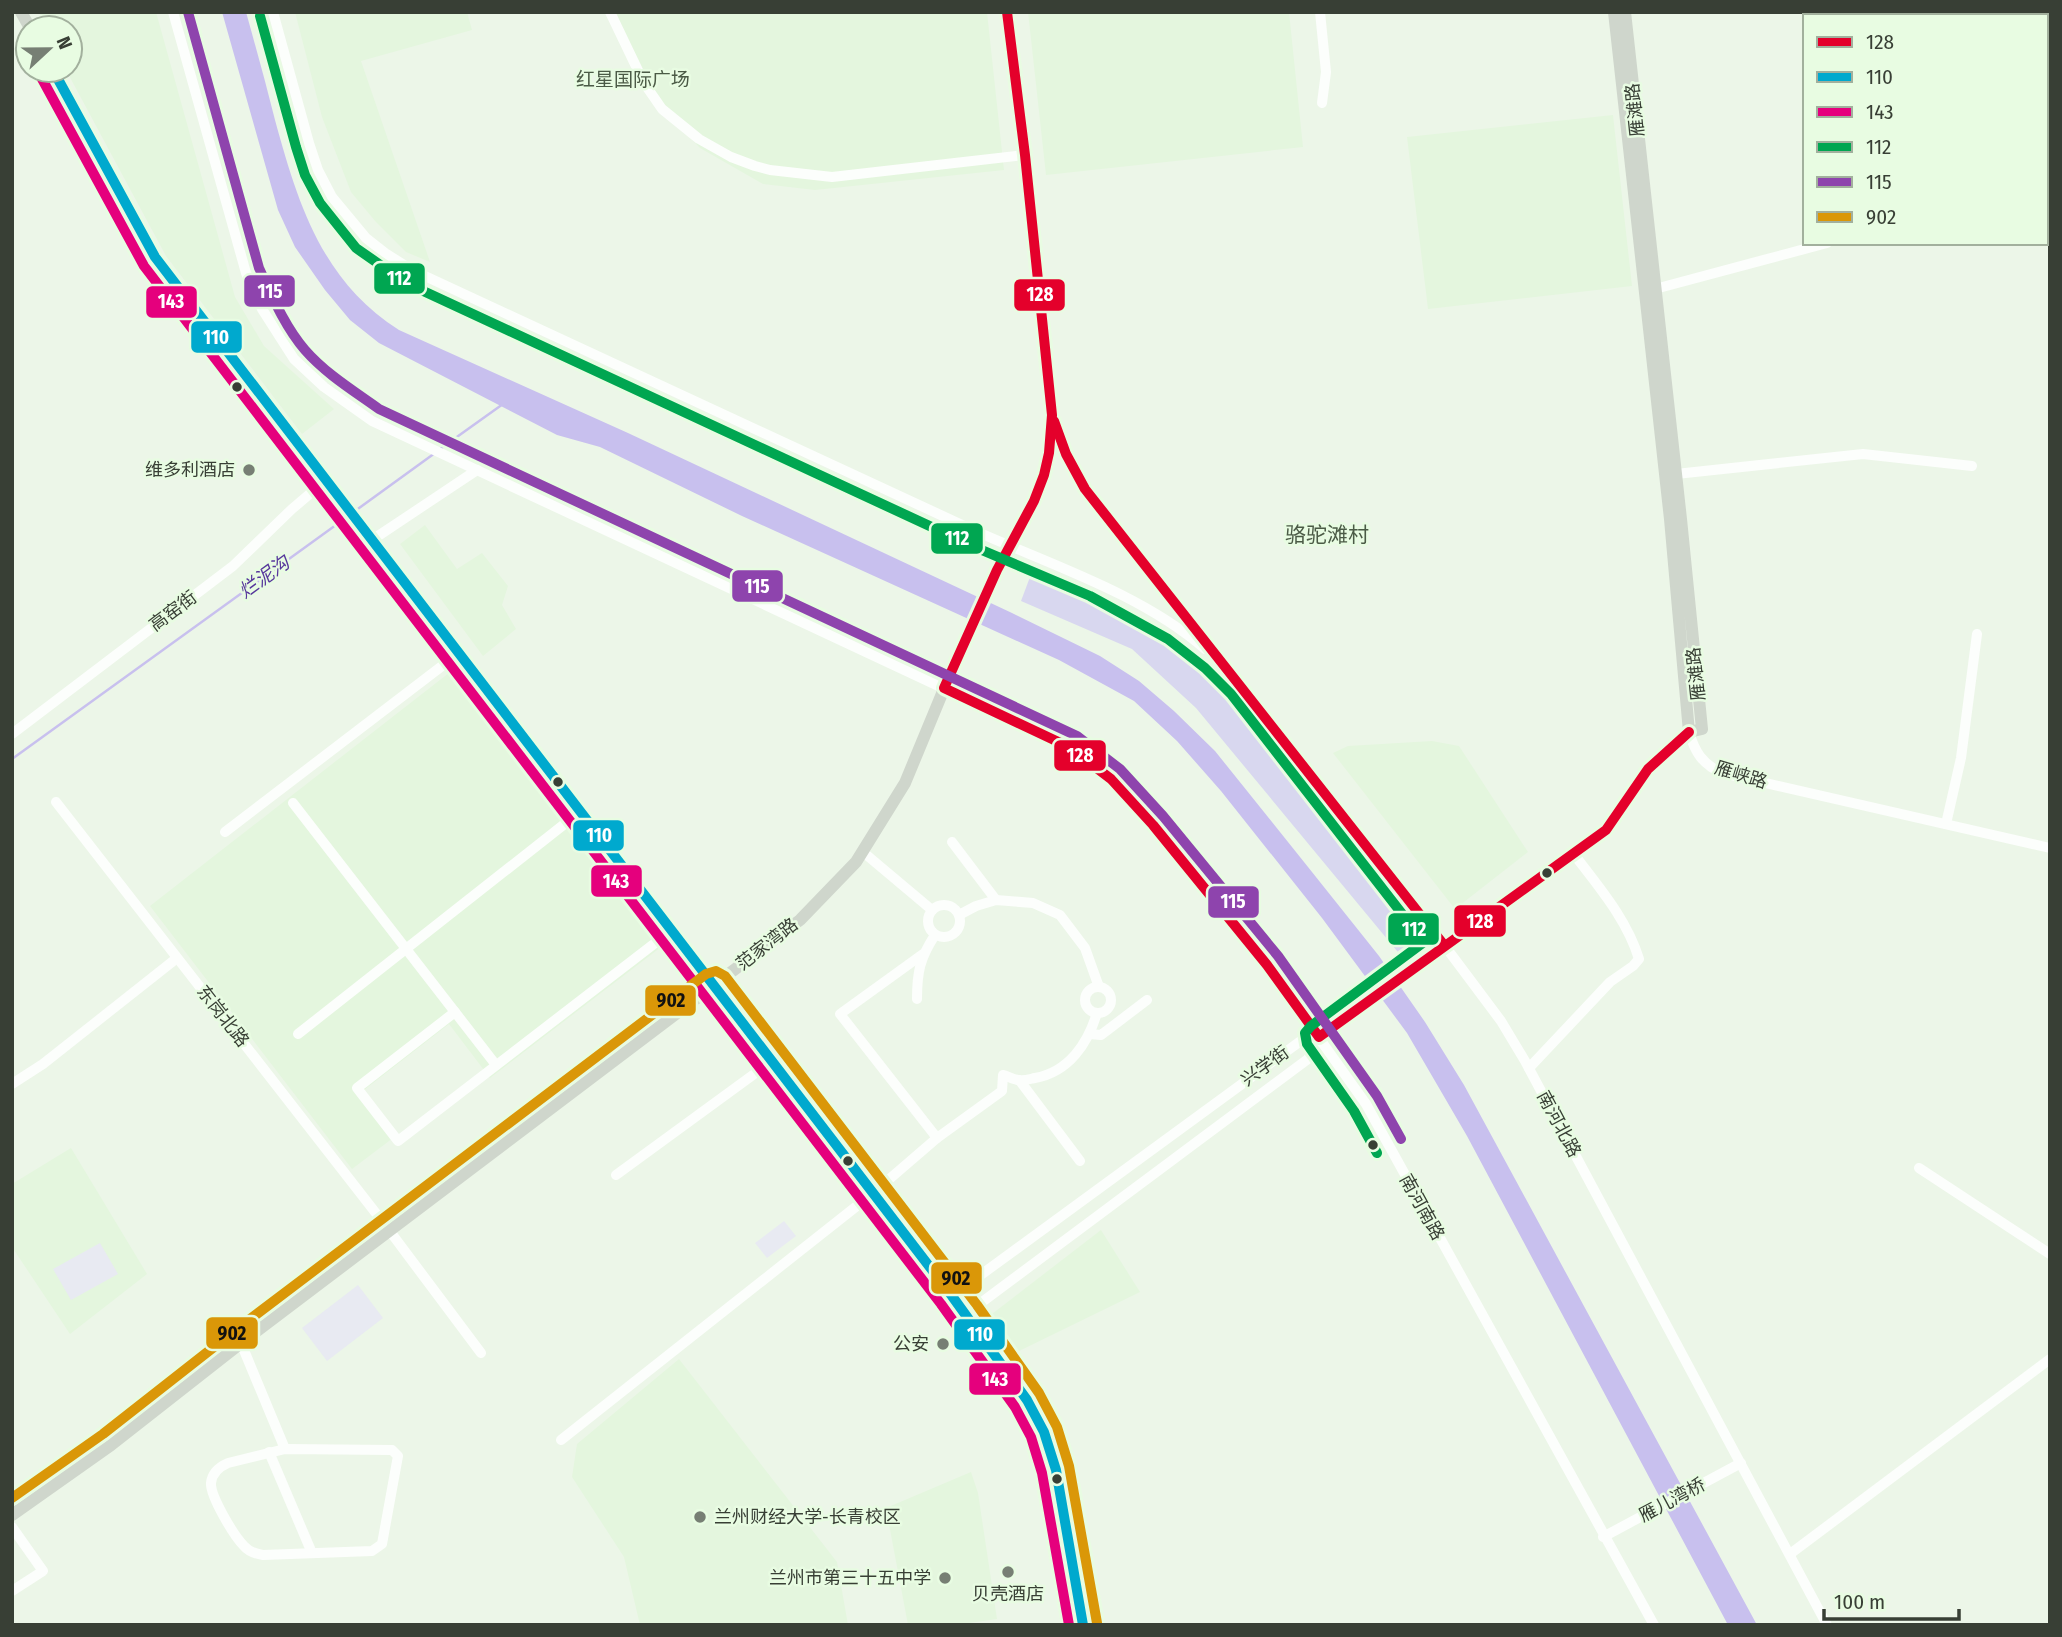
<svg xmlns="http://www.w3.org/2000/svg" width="2062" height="1637" font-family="'Fira Sans Condensed','Noto Sans SC',sans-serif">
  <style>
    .built { fill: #e4f6de }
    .green { fill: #e8eaf2 }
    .forest { fill: #d8d7ef }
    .water { fill: #c8c0ee }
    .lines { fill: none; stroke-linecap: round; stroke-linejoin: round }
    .stream { stroke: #c8c0ee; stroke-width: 2.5 }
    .minor { stroke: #fcfefc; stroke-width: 10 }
    .major { stroke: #cfd6cc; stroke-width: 12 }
    .bus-1-casing { stroke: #e8fce2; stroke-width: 16 }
    .bus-2-casing { stroke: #e8fce2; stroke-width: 16 }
    .bus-3-casing { stroke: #e8fce2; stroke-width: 16 }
    .bus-4-casing { stroke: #e8fce2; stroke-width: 16 }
    .bus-5-casing { stroke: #e8fce2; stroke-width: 16 }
    .bus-6-casing { stroke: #e8fce2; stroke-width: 16 }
    .bus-1 { stroke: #e4002b; stroke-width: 10 }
    .bus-2 { stroke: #00a9ce; stroke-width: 10 }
    .bus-3 { stroke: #e5007d; stroke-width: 10 }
    .bus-4 { stroke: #00a651; stroke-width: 10 }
    .bus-5 { stroke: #8e44ad; stroke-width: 10 }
    .bus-6 { stroke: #da9708; stroke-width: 10 }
    .bus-dot { fill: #383f35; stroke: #e8fce2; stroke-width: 2.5 }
    .poi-dot { fill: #777f74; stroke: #e8fce2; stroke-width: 2.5 }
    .labels { text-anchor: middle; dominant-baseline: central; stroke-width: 5; stroke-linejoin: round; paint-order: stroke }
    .street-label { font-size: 18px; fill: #383f35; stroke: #e8fce2 }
    .poi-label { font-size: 18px; fill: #383f35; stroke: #e8fce2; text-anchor: end }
    .neighbourhood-label { font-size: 19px; fill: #4b5b46; stroke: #e8fce2 }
    .water-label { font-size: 19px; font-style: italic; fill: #57379c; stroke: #e8fce2 }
    .quarter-label { font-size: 21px; fill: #4b5b46; stroke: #e8fce2 }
    .line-badge { stroke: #e8fce2; stroke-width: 2.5 }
    .badge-label { font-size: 19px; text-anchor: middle; font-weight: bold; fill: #fff }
    .pale-badge-label { font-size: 19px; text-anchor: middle; font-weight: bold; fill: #111 }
  </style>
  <rect width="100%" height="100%" fill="#ecf6e8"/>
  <g class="built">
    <polygon points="39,12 156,12 235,297 264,346 334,409 302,434 166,256 66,70 70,70 70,28 46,28"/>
    <polygon points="295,12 467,12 472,30 361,61 430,262 406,252 376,222 351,192 322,117"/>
    <polygon points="612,12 987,12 1004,170 815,190 763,184 700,148 650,95"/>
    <polygon points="1028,12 1289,12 1303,147 1046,175"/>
    <polygon points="1613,115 1632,286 1428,309 1407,137"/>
    <polygon points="425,525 457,569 482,553 508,586 502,605 516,629 483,656 400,544"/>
    <polygon points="454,669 665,944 490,1078 449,1024 364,1090 397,1135 352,1169 150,906"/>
    <polygon points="1432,741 1459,746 1528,852 1455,909 1333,753 1348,746"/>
    <polygon points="71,1148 147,1274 70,1334 12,1247 12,1184"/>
    <polygon points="1101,1230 1140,1292 1015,1353 988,1317"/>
    <polygon points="679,1359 837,1562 848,1625 640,1625 624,1557 572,1477 577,1444"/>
    <polygon points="971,1472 978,1493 997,1619 955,1625 908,1625 886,1508"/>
  </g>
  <g class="green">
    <polygon points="784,1221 796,1236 767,1258 755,1243"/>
    <polygon points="100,1243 118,1274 71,1300 53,1269"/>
    <polygon points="358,1285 383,1318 327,1361 302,1328"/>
  </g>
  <polygon class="forest" points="1033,569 1147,621 1217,673 1428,941 1402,957 1196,708 1132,649 1021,601"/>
  <path class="water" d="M 222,12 L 246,12 C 256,48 266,84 275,120 C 298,204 322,281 399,330 L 628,433 L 1012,613 L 1100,656 L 1139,681 L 1174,711 L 1215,751 L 1308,867 L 1379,956 L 1425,1022 L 1464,1085 L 1757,1625 L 1728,1625 L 1467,1136 L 1407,1033 L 1322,918 L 1221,791 L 1177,741 L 1134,701 L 1059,660 L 742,516 L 600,447 L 557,435 L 379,343 L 350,320 L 325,290 L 295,247 L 278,210 Z"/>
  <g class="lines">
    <g class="stream">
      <polyline points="440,449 503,404"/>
      <polyline points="355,511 435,453"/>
      <polyline points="12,759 347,517"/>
    </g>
    <g class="minor">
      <polyline points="173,12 246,273 262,309 294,359 324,387 372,421 1069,747 1111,779 1153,825 1267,965 1366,1104 1654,1625"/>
      <path d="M 273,12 L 309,143 L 318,170 L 332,197 L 366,238 L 385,253 L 412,270 C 594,354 777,439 960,524 C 1039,561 1139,591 1205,649"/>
      <polyline points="610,12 644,83 662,109 699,139 731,157 755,166 770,170 832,177 1025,155"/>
      <polyline points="1320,12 1326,72 1322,103"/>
      <polyline points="1992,12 1992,16"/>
      <polyline points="2046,179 2050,178"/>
      <polyline points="1655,289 1827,243"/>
      <polyline points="1054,418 1066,454 1085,489 1415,906 1501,1021 1525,1061 1827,1625"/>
      <polyline points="1676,474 1863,454 1972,466"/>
      <polyline points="372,540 477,470"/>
      <polyline points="12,734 233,566 292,509 326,480"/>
      <polyline points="56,802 389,1230 481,1353"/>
      <polyline points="293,803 496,1065"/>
      <polyline points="1946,824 1961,758 1977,634"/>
      <polyline points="225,832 459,653"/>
      <polyline points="952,842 996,900"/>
      <polyline points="863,852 932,910"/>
      <circle cx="944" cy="921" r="16"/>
      <polyline points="959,915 976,906 996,900 1033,903 1060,915 1085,948 1099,987"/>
      <polyline points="923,954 840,1014 937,1138"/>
      <circle cx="1098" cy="1000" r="13"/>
      <path d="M 917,999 C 917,972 920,958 935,935"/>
      <polyline points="455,1012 357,1088 398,1141 672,930"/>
      <polyline points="298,1034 581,811"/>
      <polyline points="1090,1034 1101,1035 1147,1000"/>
      <path d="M 1529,1068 L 1610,982 L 1633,966 L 1639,959 C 1627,919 1598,886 1573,853"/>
      <polyline points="1020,1081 1080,1161"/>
      <polyline points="12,1084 43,1064 177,958"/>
      <polyline points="1919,1168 2050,1254"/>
      <polyline points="616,1175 772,1061"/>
      <polyline points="952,1296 1302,1040 1319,1037"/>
      <path d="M 966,1314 L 1308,1059 L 1319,1037 L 1347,1016 L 1606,830 L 1648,769 L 1689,732 C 1695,752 1702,764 1722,773 L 2050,848"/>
      <polyline points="241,1343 285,1449"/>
      <path d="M 561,1440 L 872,1194 L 937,1138 L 1002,1091 L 1003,1075 C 1008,1076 1014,1080 1019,1080 C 1024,1081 1030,1079 1035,1078 C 1069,1072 1088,1043 1097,1013"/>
      <path d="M 285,1449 L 392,1450 L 398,1456 L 382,1544 L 372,1551 L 263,1555 C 256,1554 249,1552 244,1546 C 234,1536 210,1496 211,1483 C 212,1473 219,1467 228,1463 Z"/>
      <polyline points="269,1452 312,1553"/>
      <polyline points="12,1527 43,1571 12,1591"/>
      <polyline points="1603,1537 1741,1463"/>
      <polyline points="1790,1554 2050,1359"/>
    </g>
    <g class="major">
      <polyline points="21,12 30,28"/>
      <polyline points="1614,12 1670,519 1689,732 1702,729 1681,519 1625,12"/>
      <polyline points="53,70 155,257 952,1296 1027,1400 1044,1432 1056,1470 1083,1625"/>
      <polyline points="12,1515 111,1445 241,1343 800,920 856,862 905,783 958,655 997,570 1034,501 1044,475 1049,453 1052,415 1025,155 1007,12"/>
    </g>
    <g class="bus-1-casing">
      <g id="bus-1">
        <polyline points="1007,12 1025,155 1052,415 1049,453 1044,475 1034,501 997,570 944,688 1069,747 1111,779 1153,825 1267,965 1319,1037 1606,830 1648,769 1689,732"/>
        <polyline points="1054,421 1066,454 1085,489 1444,945"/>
      </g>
    </g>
    <g class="bus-2-casing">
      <polyline id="bus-2" points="53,70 155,257 952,1296 1027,1400 1044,1432 1056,1470 1083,1625"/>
    </g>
    <g class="bus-3-casing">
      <polyline id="bus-3" points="41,77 144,266 941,1304 1015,1407 1031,1437 1042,1473 1069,1625"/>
    </g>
    <g class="bus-4-casing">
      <polyline id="bus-4" points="260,16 296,147 305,175 320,203 356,248 406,283 977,548 1090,596 1168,639 1205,668 1231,694 1424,942 1311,1026 1305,1033 1307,1044 1354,1111 1377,1153"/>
    </g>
    <g class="bus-5-casing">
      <path id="bus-5" d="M 188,12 L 259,268 C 272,296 285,327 305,350 C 326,374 354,391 379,409 L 1077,736 L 1120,769 L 1163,816 L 1278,956 L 1377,1096 L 1401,1139"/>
    </g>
    <g class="bus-6-casing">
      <polyline id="bus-6" points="12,1498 103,1434 233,1332 706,974 716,971 725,976 977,1305 1039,1393 1057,1427 1069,1466 1097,1623"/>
    </g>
    <use href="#bus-1" class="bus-1"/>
    <use href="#bus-2" class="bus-2"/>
    <use href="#bus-3" class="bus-3"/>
    <use href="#bus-4" class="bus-4"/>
    <use href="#bus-5" class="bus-5"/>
    <use href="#bus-6" class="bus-6"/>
  </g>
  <g class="bus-dot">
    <circle cx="237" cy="387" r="6"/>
    <circle cx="558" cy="782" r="6"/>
    <circle cx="1547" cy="873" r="6"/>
    <circle cx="1373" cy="1145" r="6"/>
    <circle cx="848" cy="1161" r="6"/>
    <circle cx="1057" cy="1479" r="6"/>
  </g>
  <g class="poi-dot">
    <circle cx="249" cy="470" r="7"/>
    <circle cx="943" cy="1344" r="7"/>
    <circle cx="700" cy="1517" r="7"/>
    <circle cx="1008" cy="1572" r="7"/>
    <circle cx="945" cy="1578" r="7"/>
  </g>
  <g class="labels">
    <g class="street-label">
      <text transform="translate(1635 110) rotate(-96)">雁滩路</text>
      <text transform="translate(173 611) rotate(-37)">高窑街</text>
      <text transform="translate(1696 674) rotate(-96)">雁滩路</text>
      <text transform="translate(1741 775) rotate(17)">雁峡路</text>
      <text transform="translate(767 944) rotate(-38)">范家湾路</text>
      <text transform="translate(223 1016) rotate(52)">东岗北路</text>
      <text transform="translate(1265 1066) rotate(-36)">兴学街</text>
      <text transform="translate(1559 1124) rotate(62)">南河北路</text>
      <text transform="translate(1422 1207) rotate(61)">南河南路</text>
      <text transform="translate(1672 1500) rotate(-28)">雁儿湾桥</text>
    </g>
    <g class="poi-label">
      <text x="235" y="470">维多利酒店</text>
      <text x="929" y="1344">公安</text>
      <text x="714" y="1517" text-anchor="start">兰州财经大学-长青校区</text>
      <text x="931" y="1578">兰州市第三十五中学</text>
      <text x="1008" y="1594" text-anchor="middle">贝壳酒店</text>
    </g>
    <g class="neighbourhood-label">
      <text x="633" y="79">红星国际广场</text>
    </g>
    <g class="water-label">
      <text transform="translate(264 577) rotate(-36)">烂泥沟</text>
    </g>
    <g class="quarter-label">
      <text x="1327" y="535">骆驼滩村</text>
    </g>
  </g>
  <g class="line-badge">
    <rect x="373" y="262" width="53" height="33" rx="7" fill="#00a651"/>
    <rect x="243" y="274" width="53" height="34" rx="7" fill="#8e44ad"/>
    <rect x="1013" y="278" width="53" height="34" rx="7" fill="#e4002b"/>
    <rect x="145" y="285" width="53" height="34" rx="7" fill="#e5007d"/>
    <rect x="190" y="320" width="53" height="34" rx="7" fill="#00a9ce"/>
    <rect x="930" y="522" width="54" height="33" rx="7" fill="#00a651"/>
    <rect x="731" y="569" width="53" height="34" rx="7" fill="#8e44ad"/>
    <rect x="1053" y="739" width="54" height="33" rx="7" fill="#e4002b"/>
    <rect x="572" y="819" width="53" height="33" rx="7" fill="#00a9ce"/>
    <rect x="590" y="864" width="53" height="34" rx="7" fill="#e5007d"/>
    <rect x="1207" y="885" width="53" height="34" rx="7" fill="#8e44ad"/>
    <rect x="1453" y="904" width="54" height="34" rx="7" fill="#e4002b"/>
    <rect x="1387" y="912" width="53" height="34" rx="7" fill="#00a651"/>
    <rect x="644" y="984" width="53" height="33" rx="7" fill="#da9708"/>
    <rect x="930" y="1261" width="53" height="34" rx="7" fill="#da9708"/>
    <rect x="205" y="1316" width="54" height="34" rx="7" fill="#da9708"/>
    <rect x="953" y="1318" width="53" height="33" rx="7" fill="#00a9ce"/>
    <rect x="968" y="1362" width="54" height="34" rx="7" fill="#e5007d"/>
  </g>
  <g class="badge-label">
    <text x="399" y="285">112</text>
    <text x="270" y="298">115</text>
    <text x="1040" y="301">128</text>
    <text x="171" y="308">143</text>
    <text x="216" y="344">110</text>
    <text x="957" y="545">112</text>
    <text x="757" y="593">115</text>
    <text x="1080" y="762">128</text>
    <text x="599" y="842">110</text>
    <text x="616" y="888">143</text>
    <text x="1233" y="908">115</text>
    <text x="1480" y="928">128</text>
    <text x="1414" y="936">112</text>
    <text x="980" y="1341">110</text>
    <text x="995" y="1386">143</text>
  </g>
  <g class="pale-badge-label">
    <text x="671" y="1007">902</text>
    <text x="956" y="1285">902</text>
    <text x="232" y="1340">902</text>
  </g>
  <rect width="2062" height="1637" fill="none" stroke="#383f35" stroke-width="28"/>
  <rect x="1803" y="14" width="245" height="231" fill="#e8fce2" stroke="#a2b09d" stroke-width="2"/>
  <rect x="1817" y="37" width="35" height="10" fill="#e4002b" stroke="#a2b09d" stroke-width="2"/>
  <text x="1866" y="49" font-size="21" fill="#383f35">128</text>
  <rect x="1817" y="72" width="35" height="10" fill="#00a9ce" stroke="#a2b09d" stroke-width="2"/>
  <text x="1866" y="84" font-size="21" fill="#383f35">110</text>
  <rect x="1817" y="107" width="35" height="10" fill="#e5007d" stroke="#a2b09d" stroke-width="2"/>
  <text x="1866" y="119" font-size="21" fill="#383f35">143</text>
  <rect x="1817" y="142" width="35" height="10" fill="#00a651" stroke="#a2b09d" stroke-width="2"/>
  <text x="1866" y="154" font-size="21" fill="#383f35">112</text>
  <rect x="1817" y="177" width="35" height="10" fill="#8e44ad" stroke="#a2b09d" stroke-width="2"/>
  <text x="1866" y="189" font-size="21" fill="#383f35">115</text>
  <rect x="1817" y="212" width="35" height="10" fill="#da9708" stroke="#a2b09d" stroke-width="2"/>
  <text x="1866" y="224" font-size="21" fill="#383f35">902</text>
  <g transform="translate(49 49) rotate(68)"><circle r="33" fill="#e8fce2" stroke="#a2b09d" stroke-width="2"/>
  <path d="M0-5L12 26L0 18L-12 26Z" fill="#777f74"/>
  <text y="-10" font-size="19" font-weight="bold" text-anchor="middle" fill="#383f35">N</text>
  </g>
  <path d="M1824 1609v10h135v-10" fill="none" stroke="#383f35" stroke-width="3.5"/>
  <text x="1834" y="1609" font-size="21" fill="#383f35" stroke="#e8fce2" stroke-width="5" paint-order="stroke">100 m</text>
</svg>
